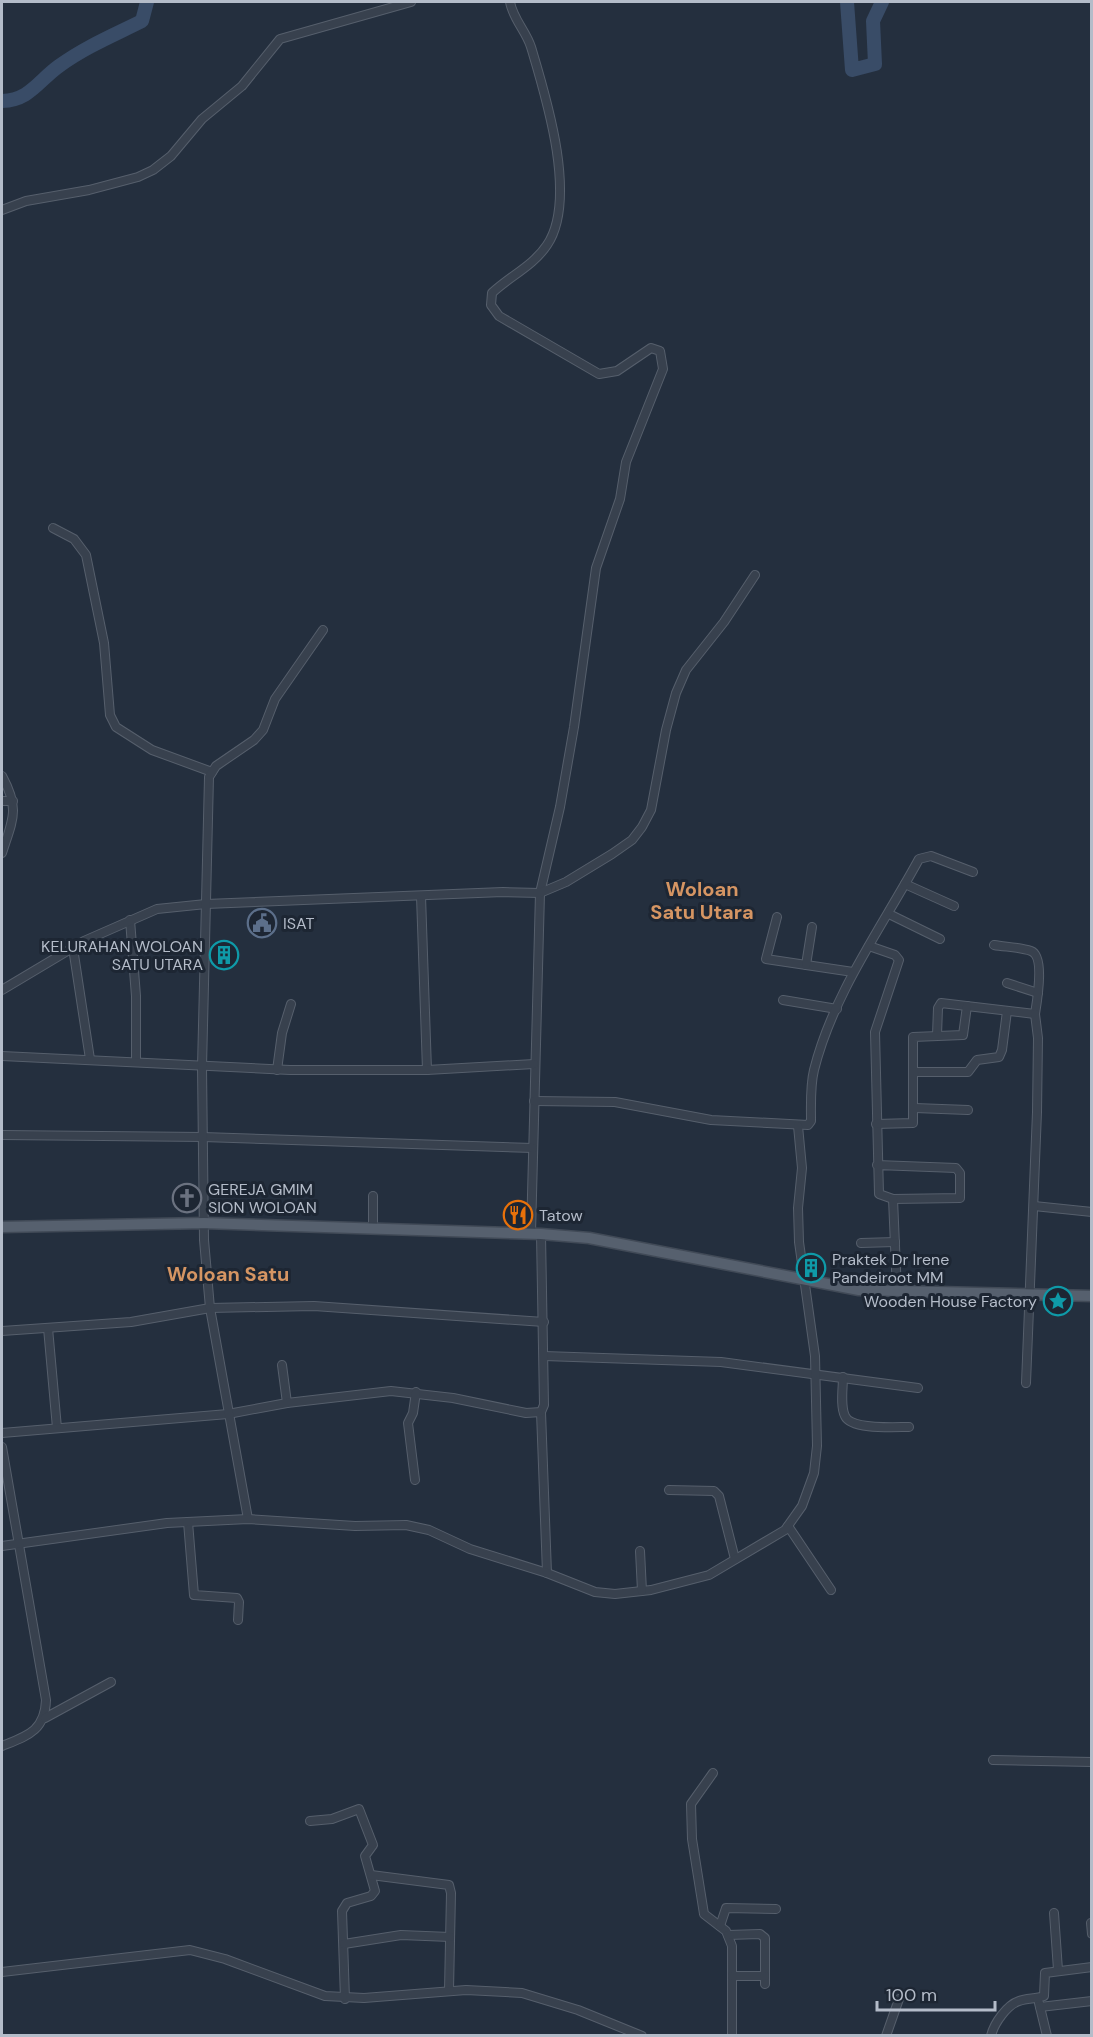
<svg xmlns="http://www.w3.org/2000/svg" width="1093" height="2037" font-family="'DM Sans',sans-serif">
  <style>
    .lines { fill: none; stroke-linecap: round; stroke-linejoin: round }
    .river { stroke: #394c67; stroke-width: 14 }
    .minor-casing { stroke: #565f6c; stroke-width: 10 }
    .major-casing { stroke: #414a57; stroke-width: 13 }
    .minor { stroke: #38414e; stroke-width: 8 }
    .major { stroke: #56606e; stroke-width: 10 }
    .labels { text-anchor: middle; dominant-baseline: central; stroke-width: 6; stroke-linejoin: round; paint-order: stroke }
    .poi-label { font-size: 16px; fill: #b4bcc9; stroke: #1d2633; text-anchor: start }
    .quarter-label { font-size: 20px; font-weight: bold; fill: #d59563; stroke: #1d2633 }
  </style>
  <rect width="100%" height="100%" fill="#242f3e"/>
  <g class="lines">
    <g class="river">
      <polyline points="847,2 852,70 875,64 873,21 882,2"/>
      <path d="M 2,101 C 30,100 38,81 59,66 C 85,47 114,35 142,21 L 147,2"/>
    </g>
    <g class="minor-casing">
      <g id="minor">
        <path d="M 510,2 C 513,19 526,31 531,47 C 546,97 578,199 547,245 C 533,266 510,276 492,293 L 491,305 L 499,316 L 599,374 L 617,371 L 651,348 L 660,351 L 663,369 L 626,462 L 620,499 L 596,568 L 574,727 L 560,807 L 540,893 L 531,1233"/>
        <polyline points="2,210 26,201 89,190 138,177 153,170 171,156 202,119 242,86 280,39 411,2"/>
        <polyline points="53,528 74,539 86,555 104,643 110,715 116,727 152,750 212,772"/>
        <path d="M 2,776 C 20,809 13,819 2,853"/>
        <polyline points="2,801 13,801"/>
        <polyline points="905,884 954,906"/>
        <polyline points="421,896 427,1070"/>
        <polyline points="889,914 940,939"/>
        <polyline points="777,917 766,959 853,972"/>
        <polyline points="130,920 136,996 136,1061"/>
        <polyline points="869,946 895,955 899,960 875,1032 879,1194 893,1199 960,1198 960,1173 956,1168 877,1165"/>
        <polyline points="73,948 90,1059"/>
        <polyline points="806,965 812,927"/>
        <polyline points="1007,983 1038,993"/>
        <polyline points="2,990 84,941 157,909 206,904 503,892 540,893 566,882 612,854 632,840 642,827 651,810 666,730 676,693 686,670 724,622 755,575"/>
        <polyline points="783,1000 837,1009"/>
        <path d="M 937,1035 L 938,1008 L 941,1003 L 1035,1014 C 1037,1001 1045,956 1031,951 C 1020,947 1005,947 994,945"/>
        <polyline points="2,1056 290,1070 427,1070 534,1064"/>
        <polyline points="277,1070 282,1033 291,1004"/>
        <polyline points="914,1072 968,1072 977,1060 999,1057 1002,1050 1007,1011"/>
        <path d="M 534,1101 L 615,1102 L 711,1120 L 808,1125 L 811,1121 C 811,1105 810,1086 814,1070 C 833,994 882,927 919,859 L 931,856 L 973,872"/>
        <polyline points="915,1108 968,1110"/>
        <polyline points="876,1124 913,1123 913,1037 963,1035 967,1006"/>
        <polyline points="2,1135 203,1137 533,1148"/>
        <polyline points="373,1196 373,1228"/>
        <polyline points="893,1199 897,1292"/>
        <polyline points="1034,1206 1092,1212"/>
        <polyline points="861,1243 895,1242"/>
        <polyline points="48,1328 57,1428"/>
        <polyline points="2,1331 131,1322 210,1308 314,1306 544,1322"/>
        <polyline points="544,1356 721,1362 918,1388"/>
        <polyline points="282,1365 287,1403"/>
        <path d="M 843,1377 C 843,1388 840,1406 845,1416 C 851,1430 894,1427 909,1427"/>
        <polyline points="1026,1383 1037,1112 1038,1038 1035,1014"/>
        <polyline points="541,1412 547,1573"/>
        <polyline points="2,1433 228,1414 287,1403 391,1391 453,1398 526,1413 541,1412 544,1405 541,1234"/>
        <path d="M 2,1447 L 46,1700 C 45,1731 27,1736 2,1746"/>
        <polyline points="415,1480 408,1423 413,1413 416,1392"/>
        <polyline points="669,1490 714,1491 719,1496 735,1559"/>
        <polyline points="248,1519 210,1308 204,1240 202,1067 209,777 216,766 254,740 263,730 275,699 323,630"/>
        <polyline points="188,1522 194,1595 237,1598 239,1602 238,1620"/>
        <polyline points="788,1526 831,1590"/>
        <polyline points="2,1546 167,1523 248,1519 355,1526 406,1525 429,1530 470,1549 547,1573 595,1592 615,1594 651,1590 709,1575 785,1530 802,1506 814,1473 817,1446 815,1356 799,1242 798,1208 802,1168 798,1126"/>
        <polyline points="640,1551 642,1591"/>
        <polyline points="45,1718 111,1682"/>
        <polyline points="993,1760 1092,1762"/>
        <polyline points="713,1773 691,1804 692,1839 704,1914 726,1931 732,1946 732,2036"/>
        <polyline points="310,1821 332,1819 359,1809 373,1845 365,1856 375,1891 371,1896 347,1903 342,1911 345,1999"/>
        <polyline points="371,1875 449,1885 451,1893 449,1990"/>
        <polyline points="1054,1913 1058,1970"/>
        <polyline points="1091,1923 1092,1934"/>
        <polyline points="720,1926 726,1908 776,1909"/>
        <polyline points="728,1935 760,1934 765,1938 765,1984"/>
        <polyline points="344,1944 401,1935 450,1937"/>
        <polyline points="2,1972 190,1950 225,1959 325,1996 364,1998 466,1990 522,1993 578,2010 642,2036"/>
        <polyline points="732,1976 765,1976"/>
        <polyline points="1039,2003 1047,2036"/>
        <polyline points="1040,2007 1092,2001"/>
        <polyline points="886,2036 899,1999"/>
        <path d="M 991,2036 C 994,2023 1007,2005 1019,2001 C 1027,1998 1036,1999 1044,1996 L 1045,1973 L 1092,1967"/>
      </g>
    </g>
    <g class="major-casing">
      <polyline id="major" points="2,1227 204,1223 541,1234 589,1238 859,1290 1092,1296"/>
    </g>
    <use href="#minor" class="minor"/>
    <use href="#major" class="major"/>
  </g>
  <defs>
    <g id="civic-ring" transform="scale(1.5)"><circle r="9.5" fill="#1d2633" stroke="#5c6f8a" stroke-width="1.5"/><path d="M-.6-6.5H3V-4.5H.6V-3L4-1V1h2V6H-6V1h2V-1L-.6-3ZM-1.2 2.5V6h2.4V2.5Z" fill="#5c6f8a"/></g>
    <g id="building-ring" transform="scale(1.5)"><circle r="9.5" fill="#1d2633" stroke="#0f9aa8" stroke-width="1.5"/><path d="M-4-6H4V6H1V3H-1V6H-4ZM-2.5-4.3h1.7v1.8h-1.7ZM.8-4.3h1.7v1.8H.8ZM-2.5-1h1.7V.8h-1.7ZM.8-1h1.7V.8H.8Z" fill="#0f9aa8"/></g>
    <g id="church-ring" transform="scale(1.5)"><circle r="9.5" fill="#1d2633" stroke="#6b7280" stroke-width="1.5"/><path d="M-1.2-6h2.4v3.5h3.3v2.4h-3.3V6h-2.4V-.1h-3.3v-2.4h3.3Z" fill="#6b7280"/></g>
    <g id="restaurant-ring" transform="scale(1.5)"><circle r="9.5" fill="#1d2633" stroke="#e8710a" stroke-width="1.5"/><path d="M-5-6h1v4h1v-4h1v4h1v-4h1v5L-1.5 .5V6h-2V.5L-5-1ZM5-6V6H3V1.5H1.5Q1.5-4 5-6Z" fill="#e8710a"/></g>
    <g id="sight-ring" transform="scale(1.5)"><circle r="9.5" fill="#1d2633" stroke="#0f9aa8" stroke-width="1.5"/><path d="M0-6L1.8-2.2L6-1.7L2.9 1.2L3.7 5.4L0 3.3L-3.7 5.4L-2.9 1.2L-6-1.7L-1.8-2.2Z" fill="#0f9aa8"/></g>
  </defs>
  <g fill-rule="evenodd">
    <use href="#civic-ring" x="262" y="923"/>
    <use href="#building-ring" x="224" y="955"/>
    <use href="#church-ring" x="187" y="1198"/>
    <use href="#restaurant-ring" x="518" y="1215"/>
    <use href="#building-ring" x="811" y="1268"/>
    <use href="#sight-ring" x="1058" y="1301"/>
  </g>
  <g class="labels">
    <g class="poi-label">
      <text x="283" y="923">ISAT</text>
      <text x="203" y="946" text-anchor="end">KELURAHAN WOLOAN<tspan x="203" dy="18">SATU UTARA</tspan></text>
      <text x="208" y="1189">GEREJA GMIM<tspan x="208" dy="18">SION WOLOAN</tspan></text>
      <text x="539" y="1215">Tatow</text>
      <text x="832" y="1259">Praktek Dr Irene<tspan x="832" dy="18">Pandeiroot MM</tspan></text>
      <text x="1037" y="1301" text-anchor="end">Wooden House Factory</text>
    </g>
    <g class="quarter-label">
      <text x="702" y="889">Woloan<tspan x="702" dy="23">Satu Utara</tspan></text>
      <text x="228" y="1274">Woloan Satu</text>
    </g>
  </g>
  <rect width="1093" height="2037" fill="none" stroke="#b4bcc9" stroke-width="6"/>
  <path d="M877 2001v9h118v-9" fill="none" stroke="#b4bcc9" stroke-width="3"/>
  <text x="886" y="2001" font-size="18" fill="#b4bcc9" stroke="#1d2633" stroke-width="4.5" paint-order="stroke">100 m</text>
</svg>
